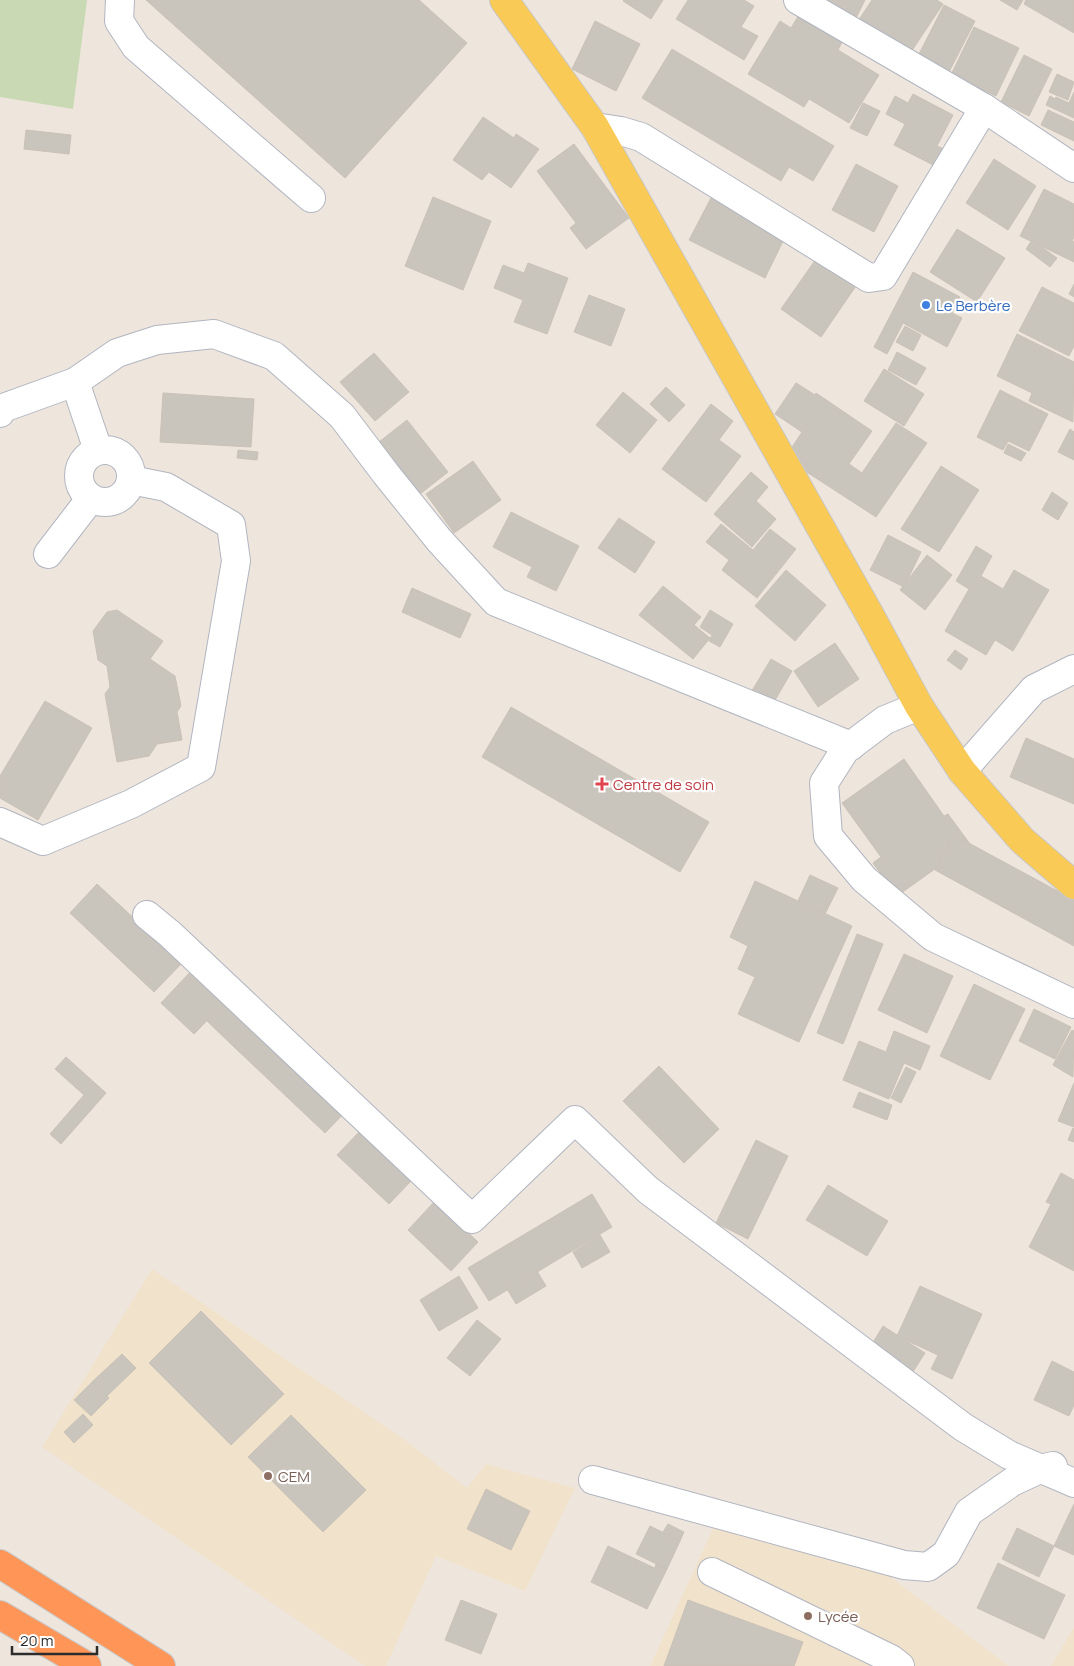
<svg xmlns="http://www.w3.org/2000/svg" width="1074" height="1666" font-family="Manrope,sans-serif">
  <style>
    .education { fill: #f1e2cc }
    .cemetery { fill: #c8d9b3 }
    .building { fill: #c9c4bc; stroke: #cac2b6 }
    .lines { fill: none; stroke-linecap: round; stroke-linejoin: round }
    .minor-casing { stroke: #b1b5c0; stroke-width: 30 }
    .major-casing { stroke: #c8c8c8; stroke-width: 30 }
    .highway-casing { stroke: #c8c8c8; stroke-width: 30 }
    .minor { stroke: #fff; stroke-width: 28 }
    .major { stroke: #faca56; stroke-width: 28 }
    .highway { stroke: #ff9658; stroke-width: 28 }
    .shop-dot { fill: #3f7fe0; stroke: #fff; stroke-width: 2 }
    .health-dot { fill: #e0444e; stroke: #fff; stroke-width: 2 }
    .education-dot { fill: #8d6e63; stroke: #fff; stroke-width: 2 }
    .labels { text-anchor: middle; dominant-baseline: central; stroke-width: 4.5; stroke-linejoin: round; paint-order: stroke }
    .shop-label { font-size: 15px; fill: #366cbe; stroke: #fff; text-anchor: start }
    .health-label { font-size: 15px; fill: #be3a42; stroke: #fff; text-anchor: start }
    .education-label { font-size: 15px; fill: #785e54; stroke: #fff; text-anchor: start }
  </style>
  <rect width="100%" height="100%" fill="#eee6dd"/>
  <g class="education">
    <polygon points="152,1269 401,1437 467,1488 486,1464 575,1488 525,1591 436,1556 386,1666 365,1666 42,1447"/>
    <polygon points="715,1524 876,1566 1009,1666 650,1666"/>
    <polygon points="1074,1627 1074,1666 1051,1666"/>
  </g>
  <polygon class="cemetery" points="0,0 87,0 73,109 0,97"/>
  <g class="building">
    <polygon points="146,0 419,0 467,43 345,178"/>
    <polygon points="624,0 663,0 651,19 623,1"/>
    <polygon points="688,0 744,0 754,6 741,27 758,36 744,60 676,19"/>
    <polygon points="820,0 865,0 856,18"/>
    <polygon points="872,0 937,0 943,4 909,55 858,21"/>
    <polygon points="1000,0 1023,0 1017,10"/>
    <polygon points="1026,0 1074,0 1074,33 1024,4"/>
    <polygon points="944,5 975,21 948,74 917,58"/>
    <polygon points="799,15 842,42 838,50 879,75 849,123 809,99 804,107 748,74 780,21 791,28"/>
    <polygon points="595,21 640,44 616,91 572,69"/>
    <polygon points="974,27 1019,48 996,96 951,75"/>
    <polygon points="672,49 834,146 813,181 789,167 781,181 642,98"/>
    <polygon points="1024,55 1052,69 1029,116 1001,102"/>
    <polygon points="1057,74 1074,82 1068,100 1049,92"/>
    <polygon points="1074,92 1074,118 1046,105 1050,96 1055,99 1056,97 1069,103"/>
    <polygon points="913,94 953,115 937,146 946,150 937,167 894,145 905,124 886,114 895,96 908,103"/>
    <polygon points="863,103 880,111 867,136 850,128"/>
    <polygon points="1048,110 1074,122 1074,141 1041,125"/>
    <polygon points="483,117 514,138 516,134 539,149 511,188 489,172 482,180 453,160"/>
    <polygon points="26,130 71,135 69,154 24,149"/>
    <polygon points="574,144 629,218 586,249 570,228 576,223 537,171"/>
    <polygon points="994,159 1036,186 1008,230 966,203"/>
    <polygon points="856,164 898,186 874,232 832,210"/>
    <polygon points="1044,189 1074,204 1074,237 1072,241 1074,242 1074,262 1020,236"/>
    <polygon points="433,197 491,221 463,290 405,266"/>
    <polygon points="711,198 786,235 765,278 689,240"/>
    <polygon points="957,229 1005,258 977,302 930,272"/>
    <polygon points="1032,240 1057,258 1050,267 1026,249"/>
    <polygon points="816,259 856,286 821,337 781,309"/>
    <polygon points="528,263 568,278 547,334 514,322 523,300 494,288 503,265 524,273"/>
    <polygon points="913,272 960,297 952,313 962,318 947,347 903,323 887,354 874,347"/>
    <polygon points="1074,284 1074,297 1069,294"/>
    <polygon points="1042,287 1074,303 1074,346 1069,356 1019,331"/>
    <polygon points="589,295 625,309 611,346 574,332"/>
    <polygon points="905,326 921,335 913,351 896,342"/>
    <polygon points="1017,334 1074,362 1073,422 1029,401 1032,393 997,376"/>
    <polygon points="897,352 926,368 916,385 888,370"/>
    <polygon points="374,353 409,392 375,421 340,382"/>
    <polygon points="884,369 924,394 904,426 864,401"/>
    <polygon points="796,383 815,395 816,393 872,431 849,464 862,473 896,423 927,443 876,517 785,458 802,432 775,414"/>
    <polygon points="666,387 685,405 669,422 650,404"/>
    <polygon points="1000,390 1048,414 1029,451 1008,441 1003,450 977,437"/>
    <polygon points="623,392 657,420 630,453 596,425"/>
    <polygon points="163,393 254,399 251,447 160,442"/>
    <polygon points="711,404 733,421 719,440 741,456 706,502 662,469"/>
    <polygon points="407,420 448,472 420,494 379,442"/>
    <polygon points="1070,429 1074,432 1074,460 1058,452"/>
    <polygon points="1008,444 1026,453 1021,461 1004,453"/>
    <polygon points="238,450 258,452 257,460 237,458"/>
    <polygon points="473,461 501,500 454,533 426,494"/>
    <polygon points="941,466 979,490 939,552 901,529"/>
    <polygon points="751,472 768,487 756,501 776,519 752,547 714,514"/>
    <polygon points="1052,492 1068,503 1058,520 1042,510"/>
    <polygon points="511,512 579,546 556,591 527,577 532,567 493,547"/>
    <polygon points="619,518 655,542 635,573 598,548"/>
    <polygon points="721,524 753,550 770,529 796,549 757,598 722,570 729,560 706,542"/>
    <polygon points="888,535 921,552 904,587 870,570"/>
    <polygon points="976,546 992,556 981,576 1003,589 1014,570 1049,590 1013,651 995,640 986,655 945,631 969,589 956,581"/>
    <polygon points="927,555 952,575 925,610 900,590"/>
    <polygon points="786,570 826,605 795,641 755,606"/>
    <polygon points="663,586 701,617 694,625 710,638 693,659 639,615"/>
    <polygon points="412,588 471,614 460,638 402,612"/>
    <polygon points="117,610 163,641 150,659 175,676 181,706 177,712 182,740 157,744 149,756 117,762 105,694 110,687 107,666 98,660 93,631 107,612"/>
    <polygon points="710,610 733,624 720,647 709,641 712,635 700,627"/>
    <polygon points="835,643 859,679 818,707 794,671"/>
    <polygon points="955,650 968,659 961,670 947,660"/>
    <polygon points="771,659 792,671 771,707 750,694"/>
    <polygon points="45,701 92,728 38,820 0,798 0,776"/>
    <polygon points="511,707 709,822 680,872 482,757"/>
    <polygon points="1026,738 1074,759 1074,804 1010,777"/>
    <polygon points="904,759 944,816 948,814 970,844 897,896 873,863 881,857 842,803"/>
    <polygon points="954,835 1074,900 1074,946 935,870"/>
    <polygon points="810,875 838,888 825,914 798,901"/>
    <polygon points="755,881 852,926 799,1042 738,1014 755,977 738,969 748,946 730,937"/>
    <polygon points="97,884 182,963 154,992 70,913"/>
    <polygon points="857,934 883,944 843,1044 817,1033"/>
    <polygon points="904,954 953,976 927,1033 878,1010"/>
    <polygon points="194,968 228,999 194,1034 161,1003"/>
    <polygon points="974,984 1025,1009 990,1080 940,1056"/>
    <polygon points="228,999 254,1024 233,1046 207,1021"/>
    <polygon points="1034,1009 1071,1027 1055,1059 1019,1041"/>
    <polygon points="256,1022 348,1109 325,1133 233,1046"/>
    <polygon points="1072,1030 1074,1031 1073,1077 1053,1065"/>
    <polygon points="894,1031 930,1046 920,1070 904,1063 889,1099 843,1080 859,1041 886,1052"/>
    <polygon points="66,1057 106,1093 61,1144 50,1134 84,1095 55,1069"/>
    <polygon points="659,1066 719,1129 684,1163 623,1101"/>
    <polygon points="906,1067 916,1072 901,1103 891,1098"/>
    <polygon points="1074,1083 1074,1127 1058,1121"/>
    <polygon points="859,1092 892,1105 887,1120 853,1107"/>
    <polygon points="1073,1128 1074,1129 1074,1142 1068,1140"/>
    <polygon points="360,1131 412,1180 389,1204 337,1155"/>
    <polygon points="756,1140 788,1156 748,1239 716,1223"/>
    <polygon points="1061,1173 1074,1180 1074,1271 1029,1247 1051,1204 1046,1202"/>
    <polygon points="828,1185 888,1221 867,1256 806,1220"/>
    <polygon points="592,1194 612,1227 489,1301 468,1268"/>
    <polygon points="435,1201 478,1242 451,1271 408,1230"/>
    <polygon points="600,1235 610,1252 582,1268 573,1252"/>
    <polygon points="537,1271 546,1286 516,1304 507,1289"/>
    <polygon points="459,1276 478,1308 439,1331 420,1300"/>
    <polygon points="920,1286 982,1314 952,1379 931,1369 938,1355 897,1336"/>
    <polygon points="201,1311 284,1394 231,1445 149,1363"/>
    <polygon points="477,1320 501,1339 470,1376 447,1358"/>
    <polygon points="883,1326 925,1353 907,1381 866,1354"/>
    <polygon points="122,1354 136,1368 107,1396 92,1382"/>
    <polygon points="1052,1361 1074,1372 1074,1405 1069,1416 1034,1400"/>
    <polygon points="92,1382 109,1398 91,1416 74,1400"/>
    <polygon points="83,1414 93,1425 74,1443 64,1432"/>
    <polygon points="291,1415 366,1490 323,1532 248,1457"/>
    <polygon points="486,1489 530,1511 511,1550 467,1529"/>
    <polygon points="1074,1504 1074,1555 1054,1546"/>
    <polygon points="668,1524 684,1532 680,1541 663,1532"/>
    <polygon points="650,1526 680,1541 667,1569 636,1554"/>
    <polygon points="1017,1528 1054,1546 1039,1577 1002,1559"/>
    <polygon points="608,1546 665,1573 647,1609 591,1582"/>
    <polygon points="998,1563 1065,1595 1044,1639 977,1608"/>
    <polygon points="656,1564 667,1569 665,1573 655,1568"/>
    <polygon points="461,1600 497,1614 481,1654 445,1640"/>
    <polygon points="688,1600 803,1642 794,1666 664,1666"/>
  </g>
  <g class="lines">
    <g class="minor-casing">
      <g id="minor">
        <polyline points="120,0 119,21 136,47 311,198"/>
        <polyline points="798,0 984,108"/>
        <polyline points="595,127 621,131 641,137 869,278 883,276 984,108 1074,168"/>
        <polyline points="75,382 98,450"/>
        <polyline points="0,413 3,408 75,382 117,353 157,340 214,334 274,356 342,416 386,474 439,540 496,602 851,746"/>
        <circle cx="105" cy="476" r="26"/>
        <polyline points="48,554 91,498"/>
        <polyline points="919,706 885,720 845,750 824,783 828,836 864,879 933,937 1074,1004"/>
        <polyline points="962,771 1034,689 1074,669"/>
        <polyline points="0,822 43,841 131,804 201,767 236,561 231,525 166,487 131,480"/>
        <polyline points="147,915 170,934 472,1219 575,1120 648,1190 963,1427 1009,1455 1074,1483"/>
        <polyline points="593,1480 904,1565 928,1567 946,1554 969,1512 1012,1482 1040,1469 1053,1466"/>
        <polyline points="712,1572 891,1659 900,1666"/>
      </g>
    </g>
    <g class="major-casing">
      <polyline id="major" points="504,0 595,127 871,617 919,706 962,771 1022,840 1074,885"/>
    </g>
    <g class="highway-casing">
      <g id="highway">
        <polyline points="0,1564 161,1666"/>
        <polyline points="0,1615 87,1666"/>
      </g>
    </g>
    <use href="#minor" class="minor"/>
    <use href="#major" class="major"/>
    <use href="#highway" class="highway"/>
  </g>
  <circle class="shop-dot" cx="926" cy="305" r="5"/>
  <path class="health-dot" d="M599.5 776.5h5v5h5v5h-5v5h-5v-5h-5v-5h5z"/>
  <g class="education-dot">
    <circle cx="268" cy="1476" r="5"/>
    <circle cx="808" cy="1616" r="5"/>
  </g>
  <g class="labels">
    <g class="shop-label">
      <text x="936" y="305">Le Berbère</text>
    </g>
    <g class="health-label">
      <text x="613" y="784">Centre de soin</text>
    </g>
    <g class="education-label">
      <text x="278" y="1476">CEM</text>
      <text x="818" y="1616">Lycée</text>
    </g>
  </g>
  <path d="M12 1646v8h85v-8" fill="none" stroke="#2c2c2c" stroke-width="2.5"/>
  <text x="20" y="1646" font-size="15" fill="#2c2c2c" stroke="#ffffff" stroke-width="4" paint-order="stroke">20 m</text>
</svg>
